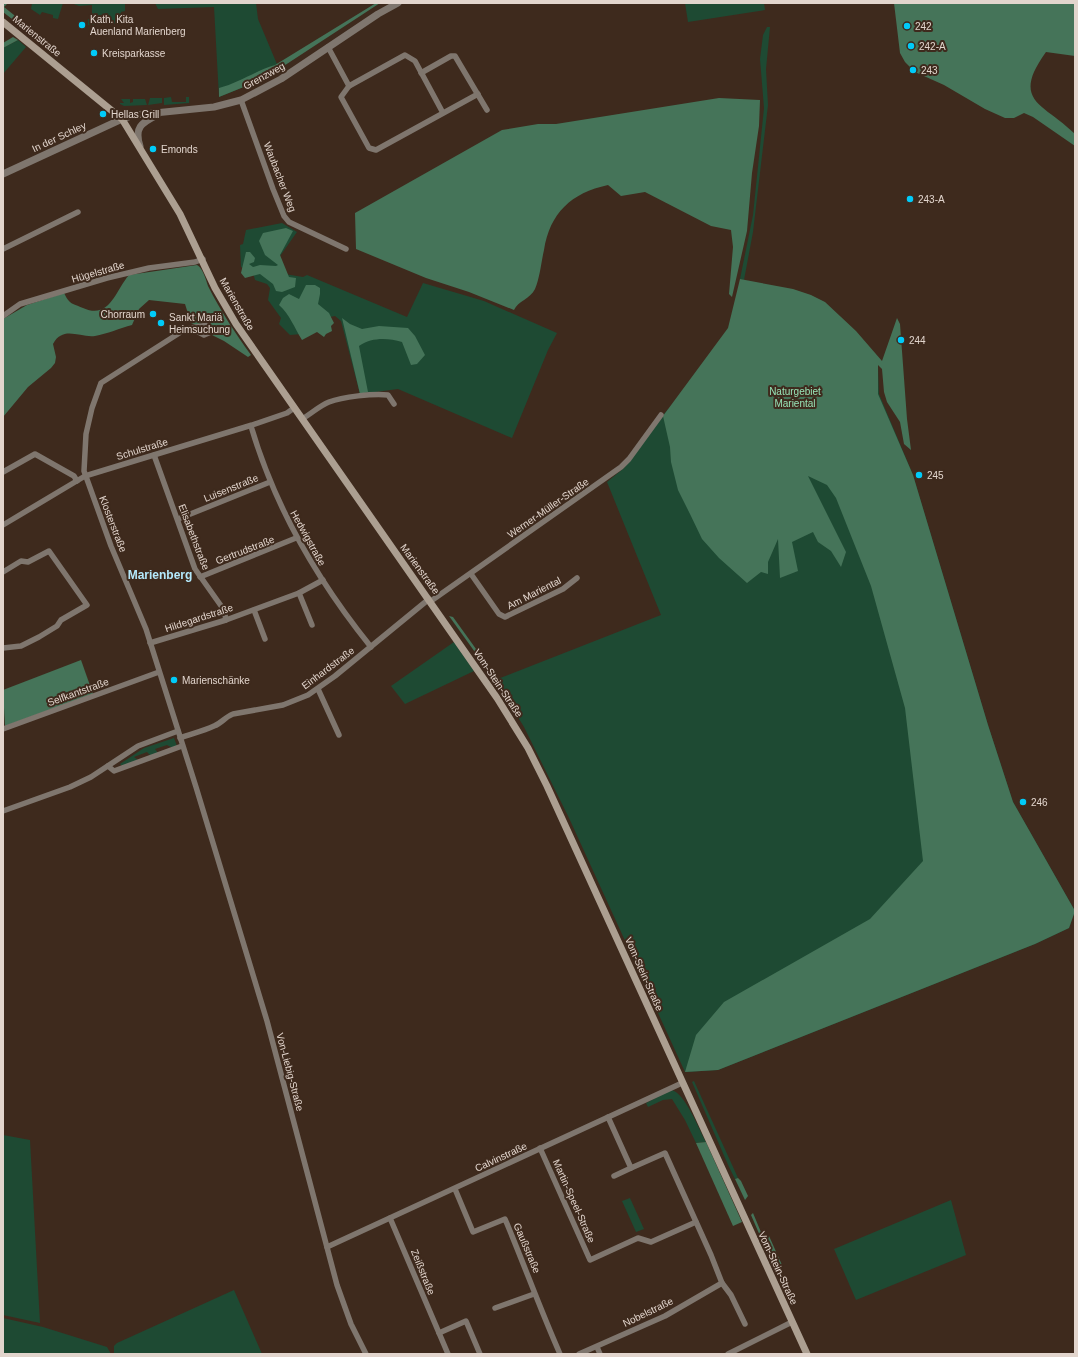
<svg xmlns="http://www.w3.org/2000/svg" width="1078" height="1357" font-family="Arial,sans-serif">
  <style>
    .green { fill: #1e4a33 }
    .forest { fill: #457459 }
    .lines { fill: none; stroke-linecap: round; stroke-linejoin: round }
    .minor { stroke: #7f766e; stroke-width: 5.5 }
    .tertiary { stroke: #7f766e; stroke-width: 7 }
    .secondary { stroke: #ac9f91; stroke-width: 7 }
    .poi-dot { fill: #00cbf9; stroke: #3e2a1d; stroke-width: 1.5 }
    .labels { text-anchor: middle; dominant-baseline: central; stroke-width: 4; stroke-linejoin: round; paint-order: stroke }
    .poi-label { font-size: 10px; fill: #e2d5cd; stroke: #3e2a1d; text-anchor: start }
    .street-label { font-size: 10px; fill: #e2d5cd; stroke: #3e2a1d }
    .park-label { font-size: 10px; fill: #97e2b6; stroke: #3e2a1d }
    .quarter-label { font-size: 12px; font-weight: bold; fill: #b4e9fc; stroke: #3e2a1d }
  </style>
  <rect width="100%" height="100%" fill="#3e2a1d"/>
  <g class="green">
    <polygon points="32,3 63,3 58,19 53,18 53,15 42,12 40,15 31,9"/>
    <polygon points="71,3 125,3 125,11 121,12 121,23 88,25 88,19 92,19 92,5 79,6"/>
    <polygon points="155,3 256,3 258,19 279,69 256,82 219,97 214,7 158,9"/>
    <polygon points="685,3 764,3 765,10 688,22"/>
    <polygon points="767,27 770,27 766,69 768,105 753,232 744,280 740,279 753,215 764,108 760,59 763,35"/>
    <polygon points="18,40 26,47 3,74 3,48"/>
    <polygon points="171,97 172,102 186,102 186,97 189,97 189,103 164,105 164,98"/>
    <polygon points="150,98 162,98 162,103 148,105"/>
    <polygon points="121,99 130,99 130,103 133,102 133,99 145,99 147,105 124,106 120,104 120,103 124,103"/>
    <polygon points="282,223 297,232 278,259 285,274 303,277 307,275 407,317 423,283 484,301 557,333 548,350 512,438 398,389 360,394 341,321 335,316 320,319 302,334 290,335 279,324 281,318 268,300 270,288 267,284 255,280 253,273 241,267 240,245 243,244 246,230"/>
    <polygon points="878,365 879,394 913,475 988,725 1013,802 1075,911 1069,928 1035,944 718,1070 685,1072 569,818 524,727 495,680 661,615 607,482 624,468 668,409"/>
    <polygon points="454,642 474,671 405,704 391,686"/>
    <polygon points="174,738 177,746 173,748 167,745 155,749 158,753 151,756 147,752 134,757 138,760 122,766 120,764 144,748"/>
    <polygon points="694,1081 738,1178 735,1179 729,1167 692,1082"/>
    <path d="M 671,1090 C 685,1092 699,1130 706,1142 L 696,1143 L 685,1120 L 672,1099 L 663,1100 L 648,1107 L 646,1103 Z"/>
    <polygon points="3,1135 30,1140 40,1323 3,1315"/>
    <polygon points="630,1198 644,1229 636,1232 622,1201"/>
    <polygon points="951,1200 966,1255 856,1300 834,1249"/>
    <polygon points="234,1290 262,1354 114,1354 114,1346 117,1343"/>
    <polygon points="3,1318 43,1327 107,1347 111,1354 3,1354"/>
  </g>
  <g class="forest">
    <polygon points="3,3 8,3 4,7 29,27 25,29 3,12"/>
    <path d="M 376,3 L 380,3 L 273,73 L 256,82 L 219,97 L 219,88 C 239,83 255,71 275,65 Z"/>
    <path d="M 894,3 L 1075,3 L 1075,56 L 1046,52 C 1010,102 1044,103 1075,134 L 1075,146 L 1033,117 L 1024,113 L 1014,118 L 1005,118 L 985,109 L 944,85 L 915,72 L 905,62 L 900,53 Z"/>
    <polygon points="13,37 18,40 3,48 3,43"/>
    <path d="M 719,98 L 760,100 L 759,126 L 752,173 L 747,231 L 732,297 L 729,294 L 733,247 L 731,230 L 711,226 L 645,192 L 621,196 L 608,185 C 571,193 550,213 544,250 C 541,263 540,277 535,289 C 530,299 518,301 514,310 L 469,292 L 426,278 L 356,249 L 355,213 L 502,130 L 538,124 L 556,124 Z"/>
    <polygon points="286,228 293,231 280,255 289,277 296,278 295,287 282,292 276,291 273,284 260,274 245,278 241,273 246,252 250,252 255,258 254,262 249,264 253,267 260,265 276,266 278,265 265,255 259,241 263,233"/>
    <path d="M 197,265 C 203,268 206,280 208,286 C 220,310 235,333 251,355 L 248,357 L 224,341 L 212,335 L 212,327 L 206,321 L 196,325 L 191,323 L 185,304 L 149,300 L 139,309 L 132,325 C 120,328 107,334 95,336 C 80,338 63,325 53,344 L 56,357 L 55,363 L 51,368 L 28,387 L 3,417 L 3,319 L 27,305 L 64,293 C 70,305 72,303 83,308 C 110,320 115,291 129,275 Z"/>
    <polygon points="740,279 793,289 811,295 825,302 856,331 882,361 897,318 900,324 907,419 911,450 904,444 900,422 887,402 884,392 882,369 878,365 878,394 913,475 988,725 1013,802 1075,911 1069,928 1035,944 718,1070 685,1072 696,1035 724,1002 870,919 923,861 905,708 871,586 836,498 827,485 808,476 846,552 841,567 831,551 818,542 813,532 792,542 798,571 780,578 778,539 768,562 768,574 761,572 747,583 719,558 702,539 690,514 678,490 671,462 670,447 663,416 728,328"/>
    <path d="M 306,285 L 315,285 L 320,288 L 320,294 L 318,304 L 329,313 L 334,323 L 331,326 L 332,331 L 326,334 L 324,337 L 317,332 L 302,340 C 294,327 290,315 279,305 L 283,298 L 289,294 L 299,299 Z"/>
    <path d="M 342,318 L 350,324 L 362,329 L 379,326 L 408,328 L 415,336 L 425,355 L 417,364 L 411,365 L 402,342 C 388,338 372,337 359,346 L 368,392 L 360,394 Z"/>
    <polygon points="449,616 453,617 494,674 495,680"/>
    <polygon points="81,660 93,694 5,726 3,690"/>
    <polygon points="706,1142 742,1222 733,1226 696,1143"/>
    <polygon points="738,1178 741,1181 748,1196 745,1200 735,1179"/>
    <polygon points="753,1213 763,1237 769,1236 782,1265 774,1268 751,1215"/>
  </g>
  <g class="lines">
    <g class="minor">
      <polyline points="328,47 349,86"/>
      <polyline points="421,73 451,56 455,56 487,110"/>
      <polyline points="241,100 273,189 284,216 289,222 346,249"/>
      <polyline points="443,113 415,61 405,55 349,86 341,97 369,148 376,150 478,94"/>
      <polyline points="3,249 78,212"/>
      <polyline points="3,316 20,304 107,278 149,268 195,262 203,259"/>
      <polyline points="191,328 208,325 211,332 204,335 191,328 184,330 101,383 92,408 86,434 84,471 111,546 146,629 196,787 267,1021 337,1285 351,1324 366,1354"/>
      <path d="M 302,419 C 311,414 319,406 329,402 C 342,397 374,393 388,395 L 394,404"/>
      <path d="M 251,426 C 275,508 317,580 371,647"/>
      <polyline points="154,455 195,569 224,610 226,620"/>
      <polyline points="3,472 35,454 74,476 77,481"/>
      <polyline points="178,519 270,482"/>
      <polyline points="3,525 85,476 252,425 287,413 294,408"/>
      <polyline points="3,572 21,561 28,562 49,551 87,605 61,620 57,626 39,637 21,646 3,648"/>
      <polyline points="471,574 499,614 505,617 563,589 577,578"/>
      <polyline points="200,577 296,538"/>
      <polyline points="299,593 312,625"/>
      <polyline points="431,601 621,467 629,459 661,415"/>
      <polyline points="254,610 265,639"/>
      <polyline points="150,643 226,620 299,593 323,580"/>
      <polyline points="318,689 339,735"/>
      <polyline points="3,729 159,672"/>
      <path d="M 180,738 C 191,734 203,731 214,726 C 222,723 225,717 233,714 L 283,705 L 308,695 L 335,676 L 429,599"/>
      <polyline points="108,766 114,771 182,746"/>
      <polyline points="3,811 70,787 91,777 138,746 178,731"/>
      <polyline points="608,1117 631,1168 665,1153 711,1255 722,1283 731,1295 745,1324"/>
      <polyline points="540,1148 590,1260 638,1238 651,1242 696,1222"/>
      <polyline points="614,1176 631,1168"/>
      <path d="M 455,1189 L 473,1232 L 505,1219 C 524,1264 540,1309 560,1354"/>
      <polyline points="390,1218 448,1354"/>
      <polyline points="327,1247 682,1083"/>
      <polyline points="495,1308 534,1294"/>
      <polyline points="439,1333 466,1321 480,1354"/>
      <polyline points="597,1347 600,1354"/>
      <polyline points="579,1354 665,1316 722,1283"/>
      <polyline points="728,1354 792,1322"/>
    </g>
    <g class="tertiary">
      <path d="M 140,146 C 134,128 141,123 157,115"/>
      <polyline points="3,174 122,119 135,115 214,107 241,100 281,79 378,14 398,3"/>
    </g>
    <polyline class="secondary" points="3,22 122,119 180,214 215,288 236,324 497,698 528,748 547,786 807,1354"/>
  </g>
  <g class="poi-dot">
    <circle cx="82" cy="25" r="4"/>
    <circle cx="907" cy="26" r="4"/>
    <circle cx="911" cy="46" r="4"/>
    <circle cx="94" cy="53" r="4"/>
    <circle cx="913" cy="70" r="4"/>
    <circle cx="103" cy="114" r="4"/>
    <circle cx="153" cy="149" r="4"/>
    <circle cx="910" cy="199" r="4"/>
    <circle cx="153" cy="314" r="4"/>
    <circle cx="161" cy="323" r="4"/>
    <circle cx="901" cy="340" r="4"/>
    <circle cx="919" cy="475" r="4"/>
    <circle cx="174" cy="680" r="4"/>
    <circle cx="1023" cy="802" r="4"/>
  </g>
  <g class="labels">
    <g class="poi-label">
      <text x="90" y="19">Kath. Kita<tspan x="90" dy="12">Auenland Marienberg</tspan></text>
      <text x="915" y="26">242</text>
      <text x="919" y="46">242-A</text>
      <text x="102" y="53">Kreisparkasse</text>
      <text x="921" y="70">243</text>
      <text x="111" y="114">Hellas Grill</text>
      <text x="161" y="149">Emonds</text>
      <text x="918" y="199">243-A</text>
      <text x="145" y="314" text-anchor="end">Chorraum</text>
      <text x="169" y="317">Sankt Mariä<tspan x="169" dy="12">Heimsuchung</tspan></text>
      <text x="909" y="340">244</text>
      <text x="927" y="475">245</text>
      <text x="182" y="680">Marienschänke</text>
      <text x="1031" y="802">246</text>
    </g>
    <g class="street-label">
      <text transform="translate(37 36) rotate(39)">Marienstraße</text>
      <text transform="translate(264 76) rotate(-29)">Grenzweg</text>
      <text transform="translate(59 137) rotate(-25)">In der Schley</text>
      <text transform="translate(280 177) rotate(69)">Waubacher Weg</text>
      <text transform="translate(98 272) rotate(-16)">Hügelstraße</text>
      <text transform="translate(237 304) rotate(60)">Marienstraße</text>
      <text transform="translate(142 449) rotate(-17)">Schulstraße</text>
      <text transform="translate(231 488) rotate(-22)">Luisenstraße</text>
      <text transform="translate(548 508) rotate(-35)">Werner-Müller-Straße</text>
      <text transform="translate(113 524) rotate(69)">Klosterstraße</text>
      <text transform="translate(194 537) rotate(69)">Elisabethstraße</text>
      <text transform="translate(308 538) rotate(61)">Hedwigstraße</text>
      <text transform="translate(245 550) rotate(-21)">Gertrudstraße</text>
      <text transform="translate(420 569) rotate(54)">Marienstraße</text>
      <text transform="translate(534 593) rotate(-27)">Am Mariental</text>
      <text transform="translate(199 618) rotate(-18)">Hildegardstraße</text>
      <text transform="translate(328 668) rotate(-37)">Einhardstraße</text>
      <text transform="translate(498 683) rotate(56)">Vom-Stein-Straße</text>
      <text transform="translate(78 692) rotate(-20)">Selfkantstraße</text>
      <text transform="translate(644 974) rotate(66)">Vom-Stein-Straße</text>
      <text transform="translate(290 1072) rotate(75)">Von-Liebig-Straße</text>
      <text transform="translate(501 1157) rotate(-25)">Calvinstraße</text>
      <text transform="translate(574 1201) rotate(66)">Martin-Speel-Straße</text>
      <text transform="translate(527 1248) rotate(67)">Gaußstraße</text>
      <text transform="translate(778 1268) rotate(65)">Vom-Stein-Straße</text>
      <text transform="translate(423 1272) rotate(68)">Zeißstraße</text>
      <text transform="translate(648 1312) rotate(-26)">Nobelstraße</text>
    </g>
    <g class="park-label">
      <text x="795" y="391">Naturgebiet<tspan x="795" dy="12">Mariental</tspan></text>
    </g>
    <g class="quarter-label">
      <text x="160" y="575">Marienberg</text>
    </g>
  </g>
  <rect width="1078" height="1357" fill="none" stroke="#e2d5cd" stroke-width="8"/>
</svg>
